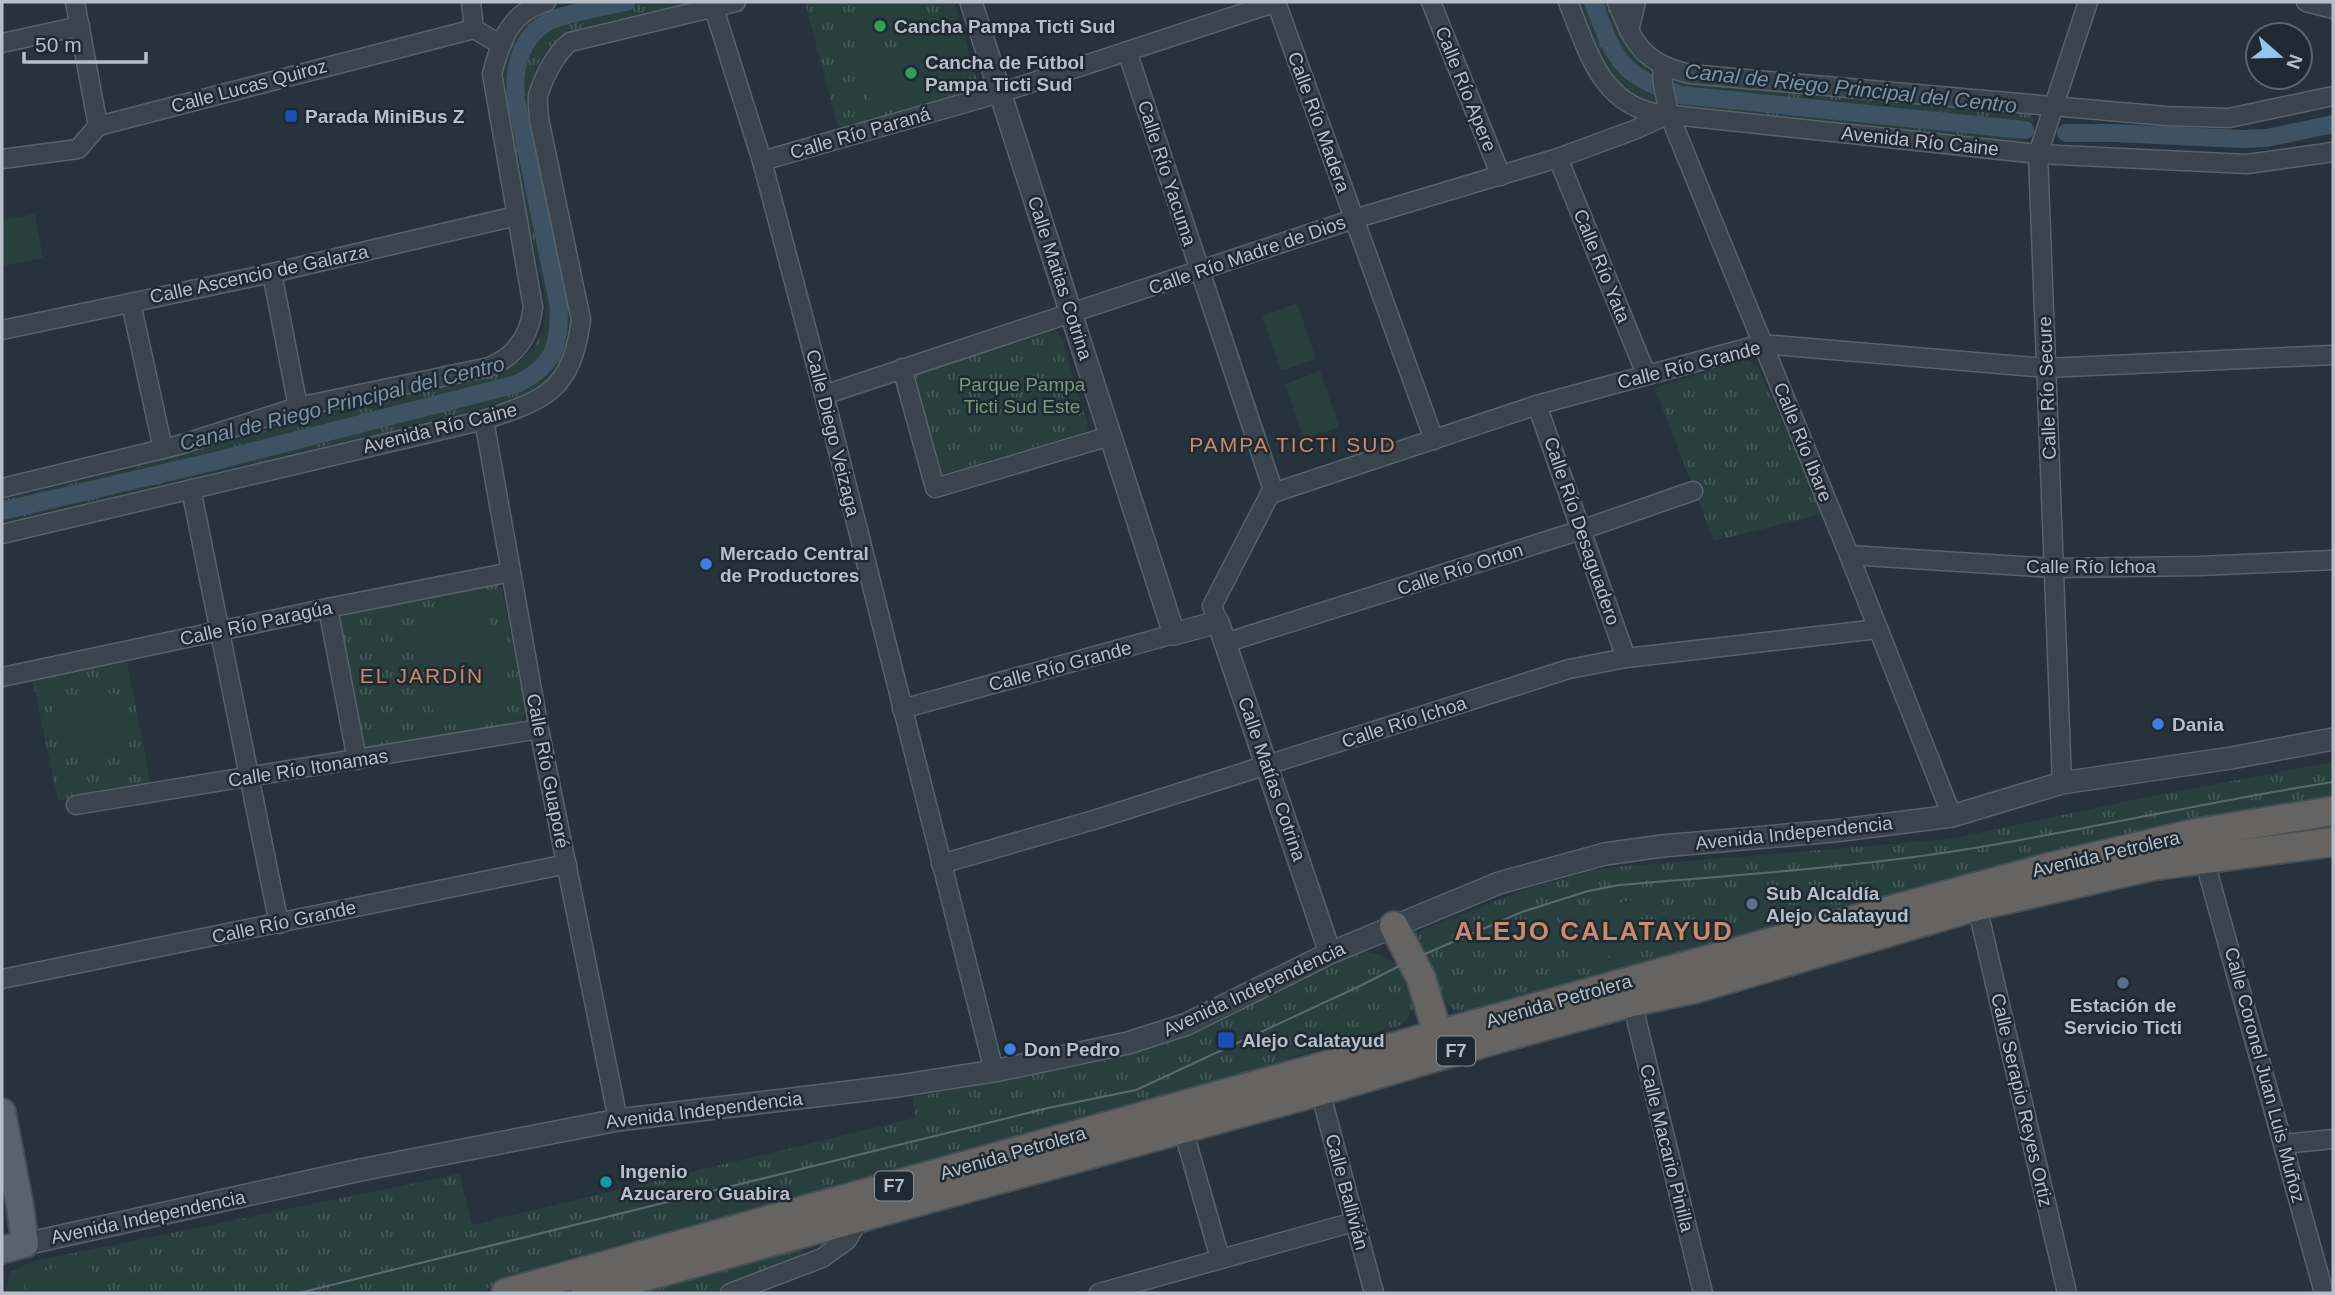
<svg xmlns="http://www.w3.org/2000/svg" width="2335" height="1295" font-family="Arial,sans-serif">
  <style>
    .grass { fill: url(#grass-tufts) }
    .pitch { fill: #293f3e }
    .lines { fill: none; stroke-linecap: round; stroke-linejoin: round }
    .canal { stroke: #3d5363; stroke-width: 18 }
    .minor-casing { stroke: #58626a; stroke-width: 21 }
    .tertiary-casing { stroke: #58626a; stroke-width: 24 }
    .primary-casing { stroke: #434d55; stroke-width: 30 }
    .trunk-casing { stroke: #454f57; stroke-width: 32 }
    .minor { stroke: #3a444c; stroke-width: 18 }
    .tertiary { stroke: #3a444c; stroke-width: 21 }
    .primary { stroke: #58636c; stroke-width: 26 }
    .trunk { stroke: #656462; stroke-width: 28 }
    .tram { stroke: #5c6973; stroke-width: 2 }
    .leisure-dot { fill: #2e9e5b; stroke: #1f2931; stroke-width: 2.5 }
    .transit-dot { fill: #1a4fb4; stroke: #1f2931; stroke-width: 2.5 }
    .shop-dot { fill: #3f7fe0; stroke: #1f2931; stroke-width: 2.5 }
    .service-dot { fill: #5c6f8a; stroke: #1f2931; stroke-width: 2.5 }
    .culture-dot { fill: #0f9aa8; stroke: #1f2931; stroke-width: 2.5 }
    .labels { text-anchor: middle; dominant-baseline: central; stroke-width: 5; stroke-linejoin: round; paint-order: stroke }
    .shield { fill: #1f2931; stroke: #89929a; stroke-width: 2 }
    .shield-label { font-size: 18px; font-weight: bold; fill: #b6bfc7 }
    .poi-label { font-size: 19px; font-weight: bold; fill: #b6bfc7; stroke: #1f2931; text-anchor: start }
    .street-label { font-size: 19px; fill: #b6bfc7; stroke: #1f2931 }
    .park-label { font-size: 19px; fill: #769b7a; stroke: #1f2931 }
    .water-label { font-size: 21px; font-style: italic; fill: #7994a8; stroke: #1f2931 }
    .neighbourhood-label { font-size: 21px; letter-spacing: 2px; fill: #cc896c; stroke: #1f2931 }
    .district-label { font-size: 26px; font-weight: bold; letter-spacing: 2px; fill: #cc896c; stroke: #1f2931 }
  </style>
  <defs>
    <pattern id="grass-tufts" width="24" height="20" patternUnits="userSpaceOnUse" patternTransform="scale(1.75)"><rect width="24" height="20" fill="#293f3e"/><path d="M3 7l-1-3M5 7V3M7 7l1-3M15 17l-1-3M17 17v-4M19 17l1-3" fill="none" stroke="#465958"/></pattern>
  </defs>
  <rect width="100%" height="100%" fill="#26323c"/>
  <g class="grass">
    <path d="M 584,2 L 693,2 C 684,7 672,7 662,10 C 594,26 526,24 529,115 L 572,321 C 569,390 521,396 466,413 L 2,522 L 2,500 L 111,474 L 314,417 L 500,371 C 533,358 546,337 546,301 L 503,106 L 501,66 L 509,44 L 534,14 Z"/>
    <polygon points="805,2 954,2 979,87 975,90 849,131 842,130 837,125"/>
    <path d="M 1577,2 L 1610,2 L 1626,41 L 1636,58 L 1649,70 L 1654,79 L 1661,105 C 1649,101 1634,98 1624,90 C 1598,70 1589,31 1577,2 Z"/>
    <path d="M 1676,81 L 2027,111 L 2034,118 C 2033,127 2032,136 2025,142 L 1681,106 L 1673,100 L 1671,86 Z"/>
    <polygon points="1048,330 1056,330 1060,334 1087,422 1085,432 939,475 910,376"/>
    <polygon points="1741,361 1749,361 1759,369 1822,514 1714,541 1655,388"/>
    <polygon points="495,582 502,590 526,712 519,725 364,749 339,622 346,612"/>
    <polygon points="126,657 151,784 58,801 32,678"/>
    <path d="M 2333,762 L 2333,801 L 1465,1015 C 1434,1004 1427,967 1415,938 L 1415,933 L 1519,892 L 1586,872 L 1615,867 L 1950,839 L 2147,797 Z"/>
    <path d="M 1362,952 C 1400,952 1437,997 1399,1026 L 1289,1058 L 1278,1070 L 646,1246 L 632,1241 L 540,1266 L 528,1278 L 471,1293 L 5,1293 L 11,1272 L 30,1262 L 459,1174 L 472,1225 L 915,1118 L 913,1097 L 1110,1060 L 1178,1038 Z"/>
    <polygon points="799,1248 804,1251 802,1257 733,1286 708,1293 624,1293"/>
  </g>
  <g class="pitch">
    <polygon points="856,2 925,2 929,17 865,35"/>
    <polygon points="948,32 964,87 874,114 858,59"/>
    <polygon points="35,214 43,258 2,266 2,220"/>
    <polygon points="1297,303 1316,359 1281,371 1262,316"/>
    <polygon points="1320,371 1339,427 1304,439 1285,384"/>
    <polygon points="486,596 508,713 436,727 414,611"/>
    <polygon points="116,693 126,745 63,759 52,707"/>
    <polygon points="1634,900 1643,950 1570,963 1561,913"/>
    <polygon points="90,1260 98,1293 27,1293 23,1276"/>
  </g>
  <g class="lines">
    <g class="canal">
      <path d="M 1593,2 C 1616,61 1618,74 1681,95 L 2025,130"/>
      <polyline points="2066,133 2114,133 2242,139 2267,138 2333,124"/>
      <path d="M 2,511 L 215,461 L 517,384 C 554,365 559,348 559,307 L 516,100 C 513,72 519,39 546,23 C 560,14 607,6 626,2"/>
    </g>
    <g class="minor-casing">
      <g id="minor">
        <polyline points="75,2 98,126"/>
        <polyline points="471,2 474,29"/>
        <polyline points="712,2 762,161 824,395 994,1071"/>
        <polyline points="1276,2 1434,440"/>
        <polyline points="1431,2 1501,176"/>
        <path d="M 1568,2 C 1587,48 1599,101 1654,113 L 2038,154 L 2247,164 L 2333,152"/>
        <path d="M 1617,2 C 1634,45 1643,63 1690,74 L 2166,116 L 2229,118 L 2333,96"/>
        <polyline points="2306,2 2333,9"/>
        <polyline points="1629,31 1636,2"/>
        <polyline points="2,43 80,26"/>
        <polyline points="1127,51 1274,493"/>
        <polyline points="1662,67 1663,84 1669,114 1849,555 1952,816"/>
        <polyline points="1558,158 1646,374"/>
        <polyline points="2,159 78,149 98,126 474,29 500,44"/>
        <polyline points="762,161 1000,93 1277,2"/>
        <polyline points="272,273 298,407"/>
        <polyline points="131,303 163,449"/>
        <polyline points="2,330 272,273 516,216"/>
        <polyline points="902,368 935,488 1110,436"/>
        <polyline points="824,395 1354,219 1558,158 1634,130 1669,114"/>
        <polyline points="1537,405 1626,658"/>
        <polyline points="484,420 539,729 618,1120"/>
        <path d="M 2,488 L 179,445 L 298,407 L 489,367 C 516,356 530,335 533,307 L 492,74 C 501,41 509,13 546,2"/>
        <polyline points="191,489 279,924"/>
        <path d="M 2,534 L 484,420 C 547,399 571,391 581,320 L 539,119 C 539,112 537,103 538,96 C 543,78 555,54 570,42 L 736,2"/>
        <polyline points="1849,555 2054,568 2200,566 2333,560"/>
        <polyline points="328,608 357,760"/>
        <polyline points="1218,622 1212,606 1270,494 1537,405 1762,344 2046,368 2333,355"/>
        <polyline points="1225,643 1581,530 1693,491"/>
        <polyline points="2,677 328,608 511,572"/>
        <polyline points="902,709 1174,634"/>
        <polyline points="2062,783 2038,154 2088,2"/>
        <polyline points="76,805 539,729"/>
        <polyline points="2204,858 2324,1293"/>
        <polyline points="941,864 1097,819 1569,669 1626,658 1878,629"/>
        <polyline points="1977,906 2067,1293"/>
        <polyline points="2,979 567,864"/>
        <polyline points="1632,1002 1703,1293"/>
        <polyline points="1320,1091 1374,1293"/>
        <polyline points="1183,1129 1220,1258"/>
        <polyline points="2284,1144 2333,1139"/>
        <polyline points="730,1293 822,1258 847,1240 860,1218"/>
        <polyline points="1099,1293 1354,1222"/>
      </g>
    </g>
    <g class="tertiary-casing">
      <g id="tertiary">
        <polyline points="971,2 1174,634 1218,622 1330,953"/>
        <polyline points="25,1244 360,1170 618,1120 898,1086 994,1071 1128,1043 1187,1024 1330,953 1499,883 1605,854 1662,846 1834,831 1952,816 2062,783 2231,758 2333,739"/>
      </g>
    </g>
    <g class="primary-casing">
      <polyline id="primary" points="2,1112 20,1206 25,1244 2,1250"/>
    </g>
    <g class="trunk-casing">
      <g id="trunk">
        <polyline points="1394,926 1421,978 1438,1035"/>
        <polyline points="506,1293 1776,941 2047,868 2197,833 2333,811"/>
        <polyline points="585,1293 1320,1091 1493,1040 1632,1002 1697,988 1977,906 2152,866 2333,842"/>
      </g>
    </g>
    <use href="#minor" class="minor"/>
    <use href="#tertiary" class="tertiary"/>
    <use href="#primary" class="primary"/>
    <use href="#trunk" class="trunk"/>
    <path class="tram" d="M 299,1293 L 1048,1108 L 1136,1090 L 1362,985 L 1411,960 L 1522,912 L 1588,891 L 1619,885 C 1734,875 1849,868 1962,850 C 2087,830 2209,801 2333,782"/>
  </g>
  <g class="leisure-dot">
    <circle cx="880" cy="26" r="7"/>
    <circle cx="911" cy="73" r="7"/>
  </g>
  <g class="transit-dot">
    <rect x="284" y="109" width="14" height="14" rx="3.5"/>
    <rect x="1217" y="1031" width="18" height="18" rx="3.5"/>
  </g>
  <g class="shop-dot">
    <circle cx="706" cy="564" r="7"/>
    <circle cx="2158" cy="724" r="7"/>
    <circle cx="1010" cy="1049" r="7"/>
  </g>
  <g class="service-dot">
    <circle cx="1752" cy="904" r="7"/>
    <circle cx="2123" cy="983" r="7"/>
  </g>
  <circle class="culture-dot" cx="606" cy="1182" r="7"/>
  <g class="labels">
    <g class="shield">
      <rect x="1437" y="1036.5" width="38" height="29" rx="5"/>
      <rect x="875" y="1171.5" width="38" height="29" rx="5"/>
    </g>
    <g class="shield-label">
      <text x="1456" y="1051">F7</text>
      <text x="894" y="1186">F7</text>
    </g>
    <g class="poi-label">
      <text x="894" y="26">Cancha Pampa Ticti Sud</text>
      <text x="925" y="62">Cancha de Fútbol<tspan x="925" dy="22">Pampa Ticti Sud</tspan></text>
      <text x="305" y="116">Parada MiniBus Z</text>
      <text x="720" y="553">Mercado Central<tspan x="720" dy="22">de Productores</tspan></text>
      <text x="2172" y="724">Dania</text>
      <text x="1766" y="893">Sub Alcaldía<tspan x="1766" dy="22">Alejo Calatayud</tspan></text>
      <text x="2123" y="1005" text-anchor="middle">Estación de<tspan x="2123" dy="22">Servicio Ticti</tspan></text>
      <text x="1242" y="1040">Alejo Calatayud</text>
      <text x="1024" y="1049">Don Pedro</text>
      <text x="620" y="1171">Ingenio<tspan x="620" dy="22">Azucarero Guabira</tspan></text>
    </g>
    <g class="street-label">
      <text transform="translate(249 86) rotate(-15)">Calle Lucas Quiroz</text>
      <text transform="translate(1466 89) rotate(68)">Calle Río Apere</text>
      <text transform="translate(1319 122) rotate(70)">Calle Río Madera</text>
      <text transform="translate(860 133) rotate(-16)">Calle Río Paraná</text>
      <text transform="translate(1920 141) rotate(6)">Avenida Río Caine</text>
      <text transform="translate(1167 173) rotate(72)">Calle Río Yacuma</text>
      <text transform="translate(1247 255) rotate(-19)">Calle Río Madre de Dios</text>
      <text transform="translate(1602 266) rotate(68)">Calle Río Yata</text>
      <text transform="translate(259 274) rotate(-12)">Calle Ascencio de Galarza</text>
      <text transform="translate(1060 278) rotate(72)">Calle Matias Cotrina</text>
      <text transform="translate(1689 365) rotate(-14)">Calle Río Grande</text>
      <text transform="translate(2047 388) rotate(-92)">Calle Río Secure</text>
      <text transform="translate(440 428) rotate(-14)">Avenida Río Caine</text>
      <text transform="translate(833 433) rotate(76)">Calle Diego Veizaga</text>
      <text transform="translate(1803 442) rotate(68)">Calle Río Ibare</text>
      <text transform="translate(1582 531) rotate(71)">Calle Río Desaguadero</text>
      <text x="2091" y="566">Calle Río Ichoa</text>
      <text transform="translate(1460 569) rotate(-18)">Calle Río Orton</text>
      <text transform="translate(256 623) rotate(-12)">Calle Río Paragúa</text>
      <text transform="translate(1060 666) rotate(-15)">Calle Río Grande</text>
      <text transform="translate(1404 722) rotate(-18)">Calle Río Ichoa</text>
      <text transform="translate(308 768) rotate(-9)">Calle Río Itonamas</text>
      <text transform="translate(548 771) rotate(79)">Calle Río Guaporé</text>
      <text transform="translate(1272 779) rotate(71)">Calle Matías Cotrina</text>
      <text transform="translate(1794 833) rotate(-6)">Avenida Independencia</text>
      <text transform="translate(2106 854) rotate(-13)">Avenida Petrolera</text>
      <text transform="translate(284 922) rotate(-12)">Calle Río Grande</text>
      <text transform="translate(1254 989) rotate(-25)">Avenida Independencia</text>
      <text transform="translate(1559 1001) rotate(-16)">Avenida Petrolera</text>
      <text transform="translate(2265 1075) rotate(75)">Calle Coronel Juan Luis Muñoz</text>
      <text transform="translate(2022 1100) rotate(77)">Calle Serapio Reyes Ortiz</text>
      <text transform="translate(704 1110) rotate(-7)">Avenida Independencia</text>
      <text transform="translate(1667 1148) rotate(76)">Calle Macario Pinilla</text>
      <text transform="translate(1013 1153) rotate(-16)">Avenida Petrolera</text>
      <text transform="translate(1347 1192) rotate(75)">Calle Ballivián</text>
      <text transform="translate(148 1217) rotate(-12)">Avenida Independencia</text>
    </g>
    <g class="park-label">
      <text x="1022" y="384">Parque Pampa<tspan x="1022" dy="22">Ticti Sud Este</tspan></text>
    </g>
    <g class="water-label">
      <text transform="translate(1851 88) rotate(6)">Canal de Riego Principal del Centro</text>
      <text transform="translate(342 403) rotate(-14)">Canal de Riego Principal del Centro</text>
    </g>
    <g class="neighbourhood-label">
      <text x="1293" y="444">PAMPA TICTI SUD</text>
      <text x="422" y="675">EL JARDÍN</text>
    </g>
    <g class="district-label">
      <text x="1594" y="931">ALEJO CALATAYUD</text>
    </g>
  </g>
  <rect width="2335" height="1295" fill="none" stroke="#b6bfc7" stroke-width="7"/>
  <g transform="translate(2279 56) rotate(110)"><circle r="33" fill="#1f2931" stroke="#5b656d" stroke-width="2"/>
  <path d="M0-5L12 26L0 18L-12 26Z" fill="#93c3ef"/>
  <text y="-10" font-size="19" font-weight="bold" text-anchor="middle" fill="#b6bfc7">N</text>
  </g>
  <path d="M24 52v10h122v-10" fill="none" stroke="#b6bfc7" stroke-width="3.5"/>
  <text x="35" y="52" font-size="21" fill="#b6bfc7" stroke="#1f2931" stroke-width="5" paint-order="stroke">50 m</text>
</svg>
